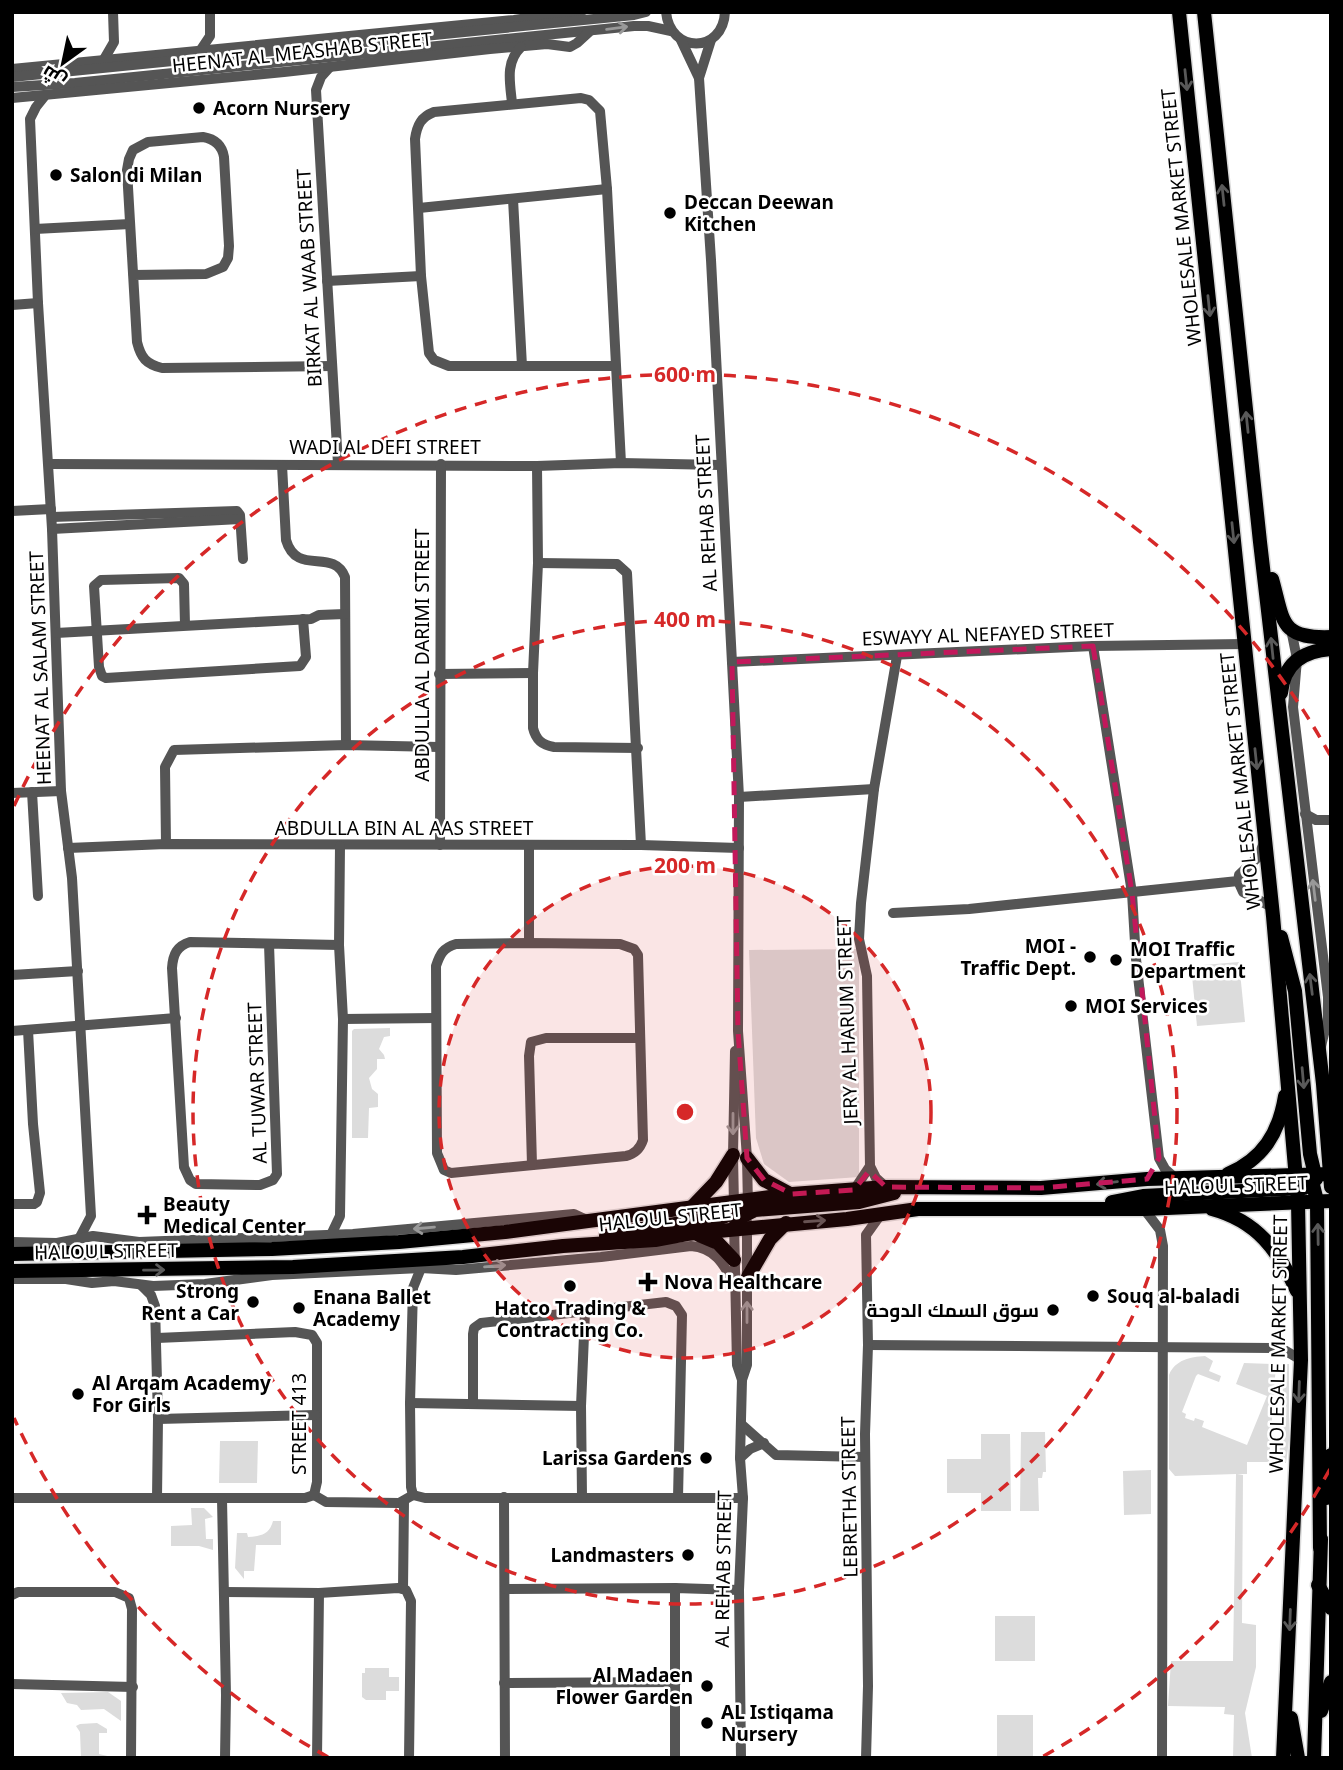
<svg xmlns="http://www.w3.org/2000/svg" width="1343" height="1770" font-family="'Noto Sans',Cairo,sans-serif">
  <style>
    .green { fill: #dcdcdc }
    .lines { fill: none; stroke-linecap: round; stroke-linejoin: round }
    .major-casing { stroke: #dbdbdb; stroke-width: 17 }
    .minor { stroke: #555; stroke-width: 10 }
    .major { stroke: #000; stroke-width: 14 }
    .oneway { stroke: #999 }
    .oneway2 { stroke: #595959 }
    .marked { fill: none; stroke: #c2185b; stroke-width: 5; stroke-dasharray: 14 9; stroke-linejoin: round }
    .ring { fill: none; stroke: #d62828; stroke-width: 3.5; stroke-dasharray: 12 9 }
    .poi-dot { fill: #000; stroke: #fff; stroke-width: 2.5 }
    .labels { text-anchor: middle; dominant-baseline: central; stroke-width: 5; stroke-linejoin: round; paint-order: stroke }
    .street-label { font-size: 19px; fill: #000; stroke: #fff }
    .poi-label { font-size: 19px; font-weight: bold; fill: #000; stroke: #fff; text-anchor: start }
    .centre { fill: #d62828; stroke: #fff; stroke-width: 3.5 }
    .ring-label { font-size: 21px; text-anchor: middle; font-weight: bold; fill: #d62828; stroke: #fff; stroke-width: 5; stroke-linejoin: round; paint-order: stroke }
  </style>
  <rect width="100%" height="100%" fill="#fff"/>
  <g class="green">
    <polygon points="859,949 859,1177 789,1182 764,1164 756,1138 749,950"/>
    <polygon points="1239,962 1245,1022 1197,1026 1191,966"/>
    <polygon points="390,1028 390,1036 384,1037 379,1049 384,1055 385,1059 377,1059 377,1069 369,1078 372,1089 378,1094 378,1107 369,1108 368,1138 352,1138 352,1031 354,1029"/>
    <path d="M 1205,1356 L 1213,1361 L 1209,1371 L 1221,1376 L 1219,1382 L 1198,1374 L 1196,1376 L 1182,1412 L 1186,1414 L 1185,1418 L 1194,1421 L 1195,1418 L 1204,1421 L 1202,1427 L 1247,1445 L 1267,1396 L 1236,1384 L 1244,1363 L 1276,1364 L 1269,1462 L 1247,1462 L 1247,1474 L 1237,1474 L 1243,1475 L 1242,1623 L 1256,1625 L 1256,1667 L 1245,1713 L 1252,1758 L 1233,1758 L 1234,1715 L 1224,1714 L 1225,1707 L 1168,1706 L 1171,1661 L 1233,1661 L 1236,1474 L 1175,1476 L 1169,1469 L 1169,1375 C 1175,1360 1190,1357 1205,1356 Z"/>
    <polygon points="1284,1364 1289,1364 1289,1440 1286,1463 1279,1463"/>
    <polygon points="1021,1432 1045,1432 1046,1472 1043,1472 1042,1478 1038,1478 1039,1511 1020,1511"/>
    <polygon points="981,1434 1010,1434 1011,1511 981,1511 981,1493 947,1493 947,1459 981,1459"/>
    <polygon points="220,1441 258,1441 257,1483 219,1483"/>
    <polygon points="1151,1470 1151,1514 1124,1515 1123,1471"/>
    <polygon points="191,1508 204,1508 213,1517 205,1519 206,1539 213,1539 213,1550 199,1546 171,1546 171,1526 192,1525"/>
    <path d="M 273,1521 L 281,1521 L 281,1545 L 256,1545 L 254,1571 L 244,1571 L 244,1579 L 235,1568 L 237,1533 L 247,1533 L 248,1537 C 261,1536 269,1535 273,1521 Z"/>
    <rect x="995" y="1616" width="40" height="45"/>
    <polygon points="365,1668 389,1668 389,1677 399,1677 399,1691 386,1691 386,1700 366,1700 362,1697 362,1673 365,1673"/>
    <polygon points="108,1692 121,1701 121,1721 104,1709 81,1710 77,1705 67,1703 61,1693"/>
    <rect x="997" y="1715" width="36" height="43"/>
    <polygon points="97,1723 107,1729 107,1733 99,1733 99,1754 116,1758 81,1758 80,1732 76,1726 80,1724"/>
  </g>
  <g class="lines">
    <g class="major-casing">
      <g id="major">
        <polyline points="1179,12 1273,916 1298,1202 1301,1360 1283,1758"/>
        <polyline points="1204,12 1260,542 1323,1084 1331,1187"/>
        <path d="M 1272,579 C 1284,621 1279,639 1331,637"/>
        <path d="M 1281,693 C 1284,664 1302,651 1331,649"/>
        <polyline points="1281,937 1295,991 1310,1154 1316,1179"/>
        <polyline points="747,1158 764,1180 790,1194"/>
        <path d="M 1228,1174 C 1263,1159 1279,1133 1285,1096"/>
        <polyline points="1298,1174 1313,1185 1317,1201 1320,1548"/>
        <polyline points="1112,1202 1143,1196 1304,1188"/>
        <polyline points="691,1208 716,1182 733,1155"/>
        <path d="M 1212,1209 C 1257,1221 1278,1250 1297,1291"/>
        <polyline points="734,1229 741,1217 755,1210 859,1202 894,1193"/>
        <polyline points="699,1235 718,1243 734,1260"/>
        <polyline points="606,1236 635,1230 723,1217 734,1213 745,1204"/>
        <polyline points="12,1254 272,1249 399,1242 505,1232 792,1194 886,1187 1041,1188 1147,1179 1331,1174"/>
        <polyline points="12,1271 293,1267 463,1257 563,1246 655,1240 687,1234 847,1219 918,1209 1144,1209 1331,1201"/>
        <polyline points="748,1277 770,1239 786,1223"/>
        <polyline points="1326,1498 1331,1455"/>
        <polyline points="1318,1585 1331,1608"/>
        <polyline points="1321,1711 1331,1682"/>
        <polyline points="1291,1718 1298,1758"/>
        <polyline points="1314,1758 1321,1539"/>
      </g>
    </g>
    <g class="minor">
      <path d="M 666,12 C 670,54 723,54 725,12"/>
      <polyline points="681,40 699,78"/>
      <polyline points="711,40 699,78 711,260 739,797 738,1031 747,1158 748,1206"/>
      <polyline points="200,51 210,36 210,12"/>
      <polyline points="103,61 114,42 113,12"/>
      <polyline points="330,67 321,77 316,90 338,464"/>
      <polyline points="12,69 514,20 563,13 584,19"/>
      <polyline points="12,77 634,15 646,12"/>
      <polyline points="12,87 75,83 634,26 648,26 671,31"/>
      <polyline points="44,97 36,107 30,119 38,303 52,529 61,791 72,878 91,1216 80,1237"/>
      <polyline points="12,98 284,72 490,49 547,44 570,47 577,43 589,32"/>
      <path d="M 512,103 C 510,82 505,63 521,47"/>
      <polyline points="513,199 522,366"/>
      <polyline points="419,208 607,189"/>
      <polyline points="35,229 130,224"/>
      <path d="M 133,275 L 206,274 L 223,267 L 228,258 L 229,246 L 224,157 C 222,145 215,139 203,137 L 148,142 L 133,150 L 129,159 L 127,170 L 137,342 C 141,358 146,364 162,368 L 332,366"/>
      <polyline points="327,281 421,276"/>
      <polyline points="12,305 38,303"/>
      <path d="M 615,366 L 449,366 L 434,360 L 429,353 L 421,276 L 415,139 C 417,125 421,117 434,112 L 581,98 L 589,100 L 600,111 L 607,189 L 621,463"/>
      <polyline points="49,464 537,466 621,463 720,465"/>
      <path d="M 282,465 L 286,540 C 297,577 333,547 345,577 L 346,745"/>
      <path d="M 537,466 L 538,563 L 533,673 L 533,728 C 536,740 542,745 554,747 L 638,748"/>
      <polyline points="12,511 51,509"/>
      <polyline points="52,517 237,511 240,515 243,559"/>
      <polyline points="52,529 240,519"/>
      <polyline points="538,563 617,564 627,573 641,845"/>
      <polyline points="185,625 184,584 179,578 101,580 94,586 99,667 102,676 106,678 300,666 306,657 303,619"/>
      <polyline points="1291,629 1297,659 1293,707 1328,997 1328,1018 1321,1046"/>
      <polyline points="56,633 311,619 319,615 345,614"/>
      <polyline points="1093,646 1132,893 1136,959 1159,1158 1165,1169 1174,1177"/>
      <polyline points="732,662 1093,646 1244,644"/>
      <polyline points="439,674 533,673"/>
      <polyline points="32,792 38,896"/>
      <polyline points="12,793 61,791"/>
      <polyline points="739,797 874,789"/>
      <polyline points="1305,814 1316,820 1331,820"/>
      <polyline points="166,844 165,767 174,750 346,745 439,747"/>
      <polyline points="440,845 441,464"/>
      <polyline points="529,846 529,943"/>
      <polyline points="68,848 166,844 641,845 739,848"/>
      <polyline points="1238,881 1243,892 1272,907"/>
      <polyline points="893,913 969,909 1238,881 1239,875 1258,857 1264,843"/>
      <path d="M 529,943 L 620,944 L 634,949 L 638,955 L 643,1140 C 640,1149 635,1154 626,1156 L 451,1173 L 444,1170 L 437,1153 L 436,966 C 440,954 443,948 456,944 Z"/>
      <path d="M 269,944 L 277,1174 L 273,1180 L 260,1185 L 196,1184 L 190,1180 L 184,1167 L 172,968 C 173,954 177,946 190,942 L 339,945"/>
      <polyline points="12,975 78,971"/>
      <polyline points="343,1019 436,1018"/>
      <polyline points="12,1031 176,1018"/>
      <polyline points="532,1165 529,1056 531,1042 546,1038 640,1038"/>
      <polyline points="886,1187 876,1178 870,1166 867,976 859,939 861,903 874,789 897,656"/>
      <polyline points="854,1190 870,1166"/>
      <polyline points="12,1204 34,1204 37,1202 40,1193 33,1124 28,1030"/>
      <polyline points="734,1206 733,1155 735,1051"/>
      <polyline points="1144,1209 1160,1230 1163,1246 1162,1758"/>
      <polyline points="734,1222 737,1365 742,1380 740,1458 743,1498 739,1590 741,1758"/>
      <polyline points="331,1235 340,1216 343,1019 339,945 340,846"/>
      <polyline points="12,1242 57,1243 93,1236 139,1242 353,1234 574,1214 589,1221"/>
      <path d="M 12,1279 L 66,1279 L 92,1283 L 114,1281 L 153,1286 L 205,1284 L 272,1275 L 421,1268 L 456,1270 L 601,1257 L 691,1246 C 716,1248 724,1265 735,1285"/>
      <polyline points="141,1285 151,1295 155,1306 158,1419 157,1498"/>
      <polyline points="157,1338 295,1332 312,1335 317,1343 317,1482 314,1495"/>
      <polyline points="868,1345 1273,1348 1281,1348 1301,1360"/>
      <polyline points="742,1380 747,1365 747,1222"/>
      <polyline points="410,1403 581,1406"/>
      <polyline points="473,1404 473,1334 474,1328 481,1323 666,1302 676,1306 682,1315 678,1498"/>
      <polyline points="158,1419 316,1415"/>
      <polyline points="741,1424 776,1455 865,1457"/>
      <polyline points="740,1458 750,1449 764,1443"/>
      <polyline points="314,1495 326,1502 399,1503 413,1495"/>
      <polyline points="413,1495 425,1498 743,1498"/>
      <polyline points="413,1495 411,1487 410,1403 413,1288 421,1268"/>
      <polyline points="504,1497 505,1758"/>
      <polyline points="582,1497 581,1406 585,1312"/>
      <polyline points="12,1498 305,1498 314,1495"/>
      <polyline points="222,1499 226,1695 225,1758"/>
      <polyline points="403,1589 404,1502"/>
      <polyline points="505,1589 675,1588 739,1590"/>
      <polyline points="224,1592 319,1593 398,1588 406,1590 411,1601 409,1758"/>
      <polyline points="12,1595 18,1592 115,1592 129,1598 132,1609 131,1758"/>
      <polyline points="504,1683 676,1682"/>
      <polyline points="12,1684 133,1687"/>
      <polyline points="317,1758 319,1593"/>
      <polyline points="675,1758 675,1588"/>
      <polyline points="866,1758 868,1686 865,1434 868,1345 866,1235 881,1214"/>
    </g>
    <use href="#major" class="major"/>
  </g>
  <defs><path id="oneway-shaft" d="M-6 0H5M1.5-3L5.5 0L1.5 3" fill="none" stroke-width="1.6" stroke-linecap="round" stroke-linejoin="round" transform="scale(1.75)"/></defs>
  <g class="oneway">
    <use href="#oneway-shaft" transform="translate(617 28) rotate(-7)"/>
    <use href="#oneway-shaft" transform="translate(1314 890) rotate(-97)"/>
    <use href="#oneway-shaft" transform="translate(733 1124) rotate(90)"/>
    <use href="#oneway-shaft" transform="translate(424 1228) rotate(175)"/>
    <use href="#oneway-shaft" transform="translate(495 1266) rotate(-5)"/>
    <use href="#oneway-shaft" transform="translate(747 1312) rotate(-90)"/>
  </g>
  <g class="oneway2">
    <use href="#oneway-shaft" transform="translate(1186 80) rotate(84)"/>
    <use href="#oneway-shaft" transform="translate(1223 195) rotate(-96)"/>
    <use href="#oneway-shaft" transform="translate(1209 306) rotate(84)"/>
    <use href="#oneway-shaft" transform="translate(1247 422) rotate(-96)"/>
    <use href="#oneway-shaft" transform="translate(1233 533) rotate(84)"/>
    <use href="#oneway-shaft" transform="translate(1272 648) rotate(-96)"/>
    <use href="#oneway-shaft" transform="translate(1256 759) rotate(84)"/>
    <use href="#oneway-shaft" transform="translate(1311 984) rotate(-97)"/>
    <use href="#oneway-shaft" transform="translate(1303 1078) rotate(85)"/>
    <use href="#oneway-shaft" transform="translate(1107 1183) rotate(173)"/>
    <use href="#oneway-shaft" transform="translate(815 1221) rotate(-4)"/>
    <use href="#oneway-shaft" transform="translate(1318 1234) rotate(-91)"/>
    <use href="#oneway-shaft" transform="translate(154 1270) rotate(-1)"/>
    <use href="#oneway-shaft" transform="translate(1299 1392) rotate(92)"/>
    <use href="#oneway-shaft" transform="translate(1290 1620) rotate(92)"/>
  </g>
  <path class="marked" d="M 1093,646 L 1132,893 L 1159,1158 L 1147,1179 L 1041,1188 L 886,1187 L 869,1171 L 854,1190 L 792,1194 L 764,1180 L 747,1158 L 738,1031 L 732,662 Z"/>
  <circle cx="685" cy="1112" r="246" fill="#d62828" fill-opacity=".12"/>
  <g class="ring">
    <circle cx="685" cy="1112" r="246"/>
    <circle cx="685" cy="1112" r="492"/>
    <path d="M1330 1469A737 737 0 0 1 1042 1757M328 1757A737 737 0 0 1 14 1418M14 806A737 737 0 0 1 1330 755"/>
  </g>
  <g class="poi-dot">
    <circle cx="199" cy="108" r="7"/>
    <circle cx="56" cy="175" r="7"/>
    <circle cx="670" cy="213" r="7"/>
    <circle cx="1090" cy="957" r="7"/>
    <circle cx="1116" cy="960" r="7"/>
    <circle cx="1071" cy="1006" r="7"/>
    <path d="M143.5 1204.5h7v7h7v7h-7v7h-7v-7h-7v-7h7z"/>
    <path d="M644.5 1271.5h7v7h7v7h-7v7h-7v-7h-7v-7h7z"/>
    <circle cx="570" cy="1286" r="7"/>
    <circle cx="1093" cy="1296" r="7"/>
    <circle cx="253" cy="1302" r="7"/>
    <circle cx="299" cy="1308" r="7"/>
    <circle cx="1053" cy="1310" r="7"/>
    <circle cx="78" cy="1394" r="7"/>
    <circle cx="706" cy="1458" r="7"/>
    <circle cx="688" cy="1555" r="7"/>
    <circle cx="707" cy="1686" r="7"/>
    <circle cx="707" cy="1723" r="7"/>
  </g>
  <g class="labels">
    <g class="street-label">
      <text transform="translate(302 52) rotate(-6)">HEENAT AL MEASHAB STREET</text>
      <text transform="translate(1181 217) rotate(-96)">WHOLESALE MARKET STREET</text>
      <text transform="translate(309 278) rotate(-93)">BIRKAT AL WAAB STREET</text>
      <text x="385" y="447">WADI AL DEFI STREET</text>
      <text transform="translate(706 513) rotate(-93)">AL REHAB STREET</text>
      <text transform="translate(988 634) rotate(-2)">ESWAYY AL NEFAYED STREET</text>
      <text transform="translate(422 655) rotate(-90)">ABDULLA AL DARIMI STREET</text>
      <text transform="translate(40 668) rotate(-92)">HEENAT AL SALAM STREET</text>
      <text transform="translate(1240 781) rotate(-96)">WHOLESALE MARKET STREET</text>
      <text x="404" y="828">ABDULLA BIN AL AAS STREET</text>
      <text transform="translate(847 1020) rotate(-92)">JERY AL HARUM STREET</text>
      <text transform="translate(257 1083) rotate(-92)">AL TUWAR STREET</text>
      <text transform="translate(1236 1185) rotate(-2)">HALOUL STREET</text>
      <text transform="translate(670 1217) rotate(-6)">HALOUL STREET</text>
      <text transform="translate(106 1251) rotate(-1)">HALOUL STREET</text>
      <text transform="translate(1278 1344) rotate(-89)">WHOLESALE MARKET STREET</text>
      <text transform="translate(299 1424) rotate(-90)">STREET 413</text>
      <text transform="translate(849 1497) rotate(-91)">LEBRETHA STREET</text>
      <text transform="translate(723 1569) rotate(-89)">AL REHAB STREET</text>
    </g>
    <g class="poi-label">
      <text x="213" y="108">Acorn Nursery</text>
      <text x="70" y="175">Salon di Milan</text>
      <text x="684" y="202">Deccan Deewan<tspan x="684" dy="22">Kitchen</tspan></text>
      <text x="1076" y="946" text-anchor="end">MOI -<tspan x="1076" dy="22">Traffic Dept.</tspan></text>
      <text x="1130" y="949">MOI Traffic<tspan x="1130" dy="22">Department</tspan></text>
      <text x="1085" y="1006">MOI Services</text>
      <text x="163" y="1204">Beauty<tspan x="163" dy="22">Medical Center</tspan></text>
      <text x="664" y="1282">Nova Healthcare</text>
      <text x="239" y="1291" text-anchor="end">Strong<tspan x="239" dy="22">Rent a Car</tspan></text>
      <text x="1107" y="1296">Souq al-baladi</text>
      <text x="313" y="1297">Enana Ballet<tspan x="313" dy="22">Academy</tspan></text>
      <text x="570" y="1308" text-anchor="middle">Hatco Trading &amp;<tspan x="570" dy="22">Contracting Co.</tspan></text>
      <text x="1039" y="1310" text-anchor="end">سوق السمك الدوحة</text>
      <text x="92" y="1383">Al Arqam Academy<tspan x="92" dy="22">For Girls</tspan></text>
      <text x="692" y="1458" text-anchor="end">Larissa Gardens</text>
      <text x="674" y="1555" text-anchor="end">Landmasters</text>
      <text x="693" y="1675" text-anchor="end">Al Madaen<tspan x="693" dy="22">Flower Garden</tspan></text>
      <text x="721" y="1712">AL Istiqama<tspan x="721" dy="22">Nursery</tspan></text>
    </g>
  </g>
  <circle cx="685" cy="1112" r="10" class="centre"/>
  <g class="ring-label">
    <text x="685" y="382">600 m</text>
    <text x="685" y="627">400 m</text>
    <text x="685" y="873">200 m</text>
  </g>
  <rect width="1343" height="1770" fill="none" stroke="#000000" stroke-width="28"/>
  <g transform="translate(63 63) rotate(213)" stroke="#ffffff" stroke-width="5" paint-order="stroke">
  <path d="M0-5L12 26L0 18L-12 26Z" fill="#000000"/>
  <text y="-10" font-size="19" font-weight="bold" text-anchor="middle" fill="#000000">ش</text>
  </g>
</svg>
